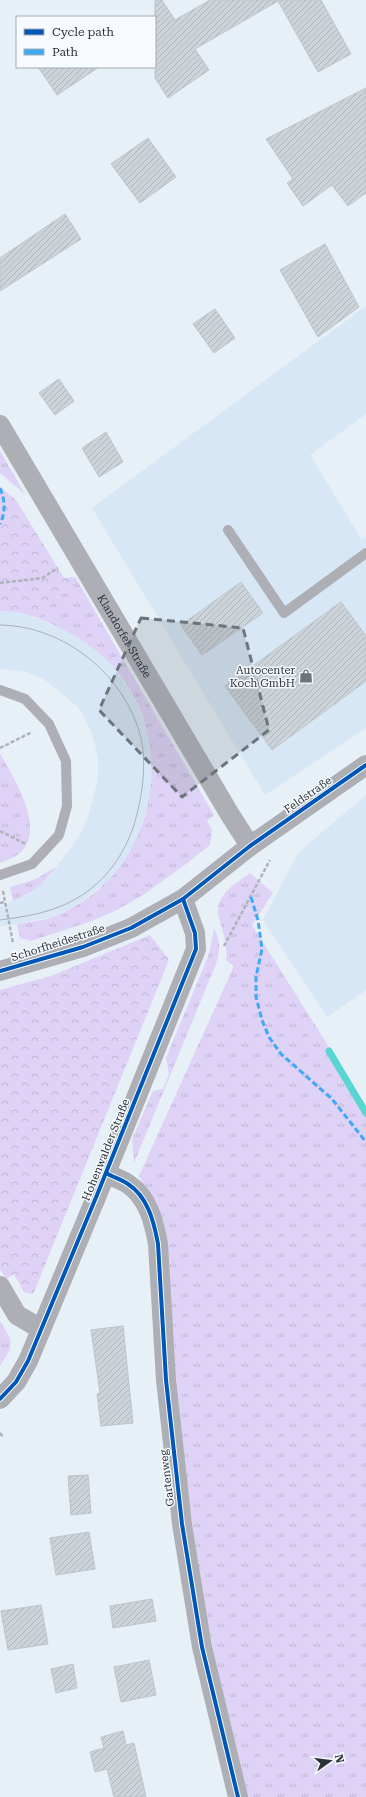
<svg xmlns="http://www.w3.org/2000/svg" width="366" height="1797" font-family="'Roboto Serif',serif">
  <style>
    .built { fill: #d7e7f6 }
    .grass { fill: url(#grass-tufts) }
    .forest { fill: url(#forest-crowns) }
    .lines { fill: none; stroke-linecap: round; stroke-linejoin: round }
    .stream { stroke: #5ad6d2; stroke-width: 7 }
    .building { fill: url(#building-hatch); stroke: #bdc5ca }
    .path { stroke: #afb3b7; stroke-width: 2.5; stroke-dasharray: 4 2; stroke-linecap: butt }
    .lane { stroke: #adafb4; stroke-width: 10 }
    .street { stroke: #adafb4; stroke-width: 20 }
    .tram { stroke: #acb0b6; stroke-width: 1 }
    .quiet { stroke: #3fa9f5; stroke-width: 3; stroke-dasharray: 6 3; stroke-linecap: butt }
    .cycleway-casing { stroke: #f7fbff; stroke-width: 6 }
    .cycleway { stroke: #0057b8; stroke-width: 4 }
    .marked { fill: #6d757c; fill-opacity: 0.2; stroke: #6d757c; stroke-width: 3; stroke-dasharray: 8 5; stroke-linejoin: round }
    .labels { text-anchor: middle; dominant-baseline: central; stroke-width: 3; stroke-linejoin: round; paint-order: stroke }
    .street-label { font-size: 11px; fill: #2c333a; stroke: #f7fbff }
    .poi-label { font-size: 11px; fill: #2c333a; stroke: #f7fbff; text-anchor: end }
  </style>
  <defs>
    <pattern id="grass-tufts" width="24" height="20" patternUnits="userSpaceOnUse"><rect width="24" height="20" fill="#ded2f6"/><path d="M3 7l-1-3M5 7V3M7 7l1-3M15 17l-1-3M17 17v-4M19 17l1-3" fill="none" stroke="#bfb5d4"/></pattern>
    <pattern id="forest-crowns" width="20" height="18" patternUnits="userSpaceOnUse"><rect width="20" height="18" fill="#ded2f6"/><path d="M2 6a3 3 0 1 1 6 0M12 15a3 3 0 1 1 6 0" fill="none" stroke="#bfb5d4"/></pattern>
    <pattern id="building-hatch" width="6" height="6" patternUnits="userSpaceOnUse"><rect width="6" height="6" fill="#ccd4d9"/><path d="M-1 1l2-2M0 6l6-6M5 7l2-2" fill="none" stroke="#afb6bb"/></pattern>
  </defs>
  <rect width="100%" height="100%" fill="#e7eff7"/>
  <g class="built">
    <polygon points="366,306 366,414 310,455 362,540 366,537 366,728 265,795 92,508"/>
    <polygon points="0,611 17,612 56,626 73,634 97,651 116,670 133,696 149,735 152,760 153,778 150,800 136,840 124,862 108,881 75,906 52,917 0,927 0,907 25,896 48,878 80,835 88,817 98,779 98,759 94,740 88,724 78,707 45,680 25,672 0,669"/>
    <polygon points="366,795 366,990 327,1017 263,920 298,853"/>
  </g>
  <g class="grass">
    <polygon points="0,451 25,494 0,473"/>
    <path d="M 75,577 L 214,815 L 207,821 L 212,830 L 210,845 L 186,864 L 143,895 L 119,909 L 92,921 L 31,941 L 20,938 L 17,924 C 28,922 41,921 53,917 C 64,913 75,906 85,900 C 159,850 174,738 116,670 C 95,645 67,630 38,618 Z"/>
    <path d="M 0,753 C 13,778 45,825 22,851 C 16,857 7,860 0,863 Z"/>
    <path d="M 56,867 C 45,883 30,894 13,901 L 10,887 L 36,879 Z"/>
    <path d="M 250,873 L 273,893 L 252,925 L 366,1106 L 366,1797 L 247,1797 L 225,1713 L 208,1622 L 183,1464 L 154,1204 L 139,1176 L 234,966 L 226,960 C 228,954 226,948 225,942 C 224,933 221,926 219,918 C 213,896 235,884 250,873 Z"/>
    <path d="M 214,929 C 221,941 220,951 216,964 L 134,1163 L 132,1139 L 153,1091 L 163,1089 L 169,1074 L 166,1058 L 209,954 Z"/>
    <path d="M 0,1321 C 14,1344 14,1344 0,1366 Z"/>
  </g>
  <g class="forest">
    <polygon points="0,487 16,500 64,578 75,577 38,618 17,612 0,611"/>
    <polygon points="150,935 169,960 34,1292 32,1294 24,1292 14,1274 6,1279 0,1269 0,990 51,976"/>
  </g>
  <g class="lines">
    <polyline class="stream" points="329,1051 366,1113"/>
  </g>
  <g class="building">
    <polygon points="155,0 162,0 175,20 210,0 321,0 351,54 318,72 278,1 195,49 209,70 168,98 155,78"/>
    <polygon points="38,67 99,67 57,95"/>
    <polygon points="366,88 366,193 348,206 332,185 303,206 287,183 293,179 266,139"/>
    <polygon points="148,138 176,177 140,203 111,164"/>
    <polygon points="65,214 81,239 0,291 0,258"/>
    <polygon points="325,244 359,307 318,337 280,270"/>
    <polygon points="215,309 235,338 214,353 193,324"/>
    <polygon points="59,379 74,401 55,415 39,393"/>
    <polygon points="106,432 123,462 99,477 82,448"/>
    <polygon points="241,582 263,613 202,655 181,625"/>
    <polygon points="341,602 366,636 366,681 272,750 225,686"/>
    <polygon points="123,1326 133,1423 101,1426 97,1394 100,1393 91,1330"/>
    <polygon points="88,1475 91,1513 71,1515 68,1476"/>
    <polygon points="89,1532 95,1569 56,1575 50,1538"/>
    <polygon points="152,1599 156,1621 113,1628 110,1606"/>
    <polygon points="41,1605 48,1644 8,1650 1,1611"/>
    <polygon points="149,1660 156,1695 121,1702 114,1667"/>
    <polygon points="73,1664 77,1688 56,1693 51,1669"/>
    <polygon points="123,1731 126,1745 134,1743 146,1797 114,1797 107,1769 95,1772 90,1752 104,1748 101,1737"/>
  </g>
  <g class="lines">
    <g class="path">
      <polyline points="0,583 42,578 58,568"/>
      <polyline points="0,748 32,732"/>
      <polyline points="0,831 26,844"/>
      <polyline points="3,891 13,943"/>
      <polyline points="0,903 5,902"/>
      <polyline points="224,946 270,860"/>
      <polyline points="0,1433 3,1437"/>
    </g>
    <g class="lane">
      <polyline points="228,530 284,613 366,553"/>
      <polyline points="0,690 25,699 49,724 66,761 67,806 59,835 32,864 0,875"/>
    </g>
    <g class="street">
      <path id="s1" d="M 0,425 L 229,813 L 250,846"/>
      <polyline points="0,971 83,947 131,928 183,899 250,846 366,765"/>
      <path d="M 106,1173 C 113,1177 122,1180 128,1184 C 148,1197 154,1222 158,1244 L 166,1380 L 182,1524 L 202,1647 L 238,1797"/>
      <polyline points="0,1286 17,1315 41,1329"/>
      <polyline points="0,1399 16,1382 28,1361 97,1195 196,949 195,933 183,899"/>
    </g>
    <path class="tram" d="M 0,625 C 65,626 125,675 141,738 C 147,767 142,798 134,825 C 123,858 102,886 70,902 C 49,913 23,917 0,920"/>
    <g class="quiet">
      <path d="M 0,488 C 5,500 6,512 0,524"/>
      <polyline points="251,897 258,920 262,949 256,977 256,997 262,1020 269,1037 281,1054 332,1099 366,1142"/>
    </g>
    <g class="cycleway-casing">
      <g id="cycleway">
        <polyline points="0,971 83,947 131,928 183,899 250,846 366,765"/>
        <path d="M 106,1173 C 113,1177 122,1180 128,1184 C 148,1197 154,1222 158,1244 L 166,1380 L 182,1524 L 202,1647 L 238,1797"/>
        <polyline points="0,1399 16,1382 28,1361 97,1195 196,949 195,933 183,899"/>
      </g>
    </g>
    <use href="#cycleway" class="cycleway"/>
  </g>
  <path class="marked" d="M 141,618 L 243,628 L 269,730 L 182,797 L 99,710 Z"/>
  <defs>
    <g id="shop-bare" transform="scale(1.08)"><path d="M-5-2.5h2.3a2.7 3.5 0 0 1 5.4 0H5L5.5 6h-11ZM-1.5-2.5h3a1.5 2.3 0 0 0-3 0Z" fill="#6d757c" stroke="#f7fbff" stroke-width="2.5" paint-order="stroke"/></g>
  </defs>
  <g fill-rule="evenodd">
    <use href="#shop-bare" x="306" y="676"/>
  </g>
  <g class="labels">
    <g class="street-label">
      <text stroke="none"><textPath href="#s1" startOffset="245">Klandorfer Straße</textPath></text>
      <text transform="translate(308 795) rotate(-35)">Feldstraße</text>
      <text transform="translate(58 943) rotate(-18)">Schorfheidestraße</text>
      <text transform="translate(106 1150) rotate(-68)">Hohenwalder Straße</text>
      <text transform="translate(167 1478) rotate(-97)">Gartenweg</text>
    </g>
    <g class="poi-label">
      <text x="295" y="670">Autocenter<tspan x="295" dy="13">Koch GmbH</tspan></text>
    </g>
  </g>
  <rect x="16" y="16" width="140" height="52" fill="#f7fbff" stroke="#a6abb0"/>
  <rect x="24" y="29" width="20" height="6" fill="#0057b8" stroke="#a6abb0"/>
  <text x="52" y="36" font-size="12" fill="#2c333a">Cycle path</text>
  <rect x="24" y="49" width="20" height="6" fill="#3fa9f5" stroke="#a6abb0"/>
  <text x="52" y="56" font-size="12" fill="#2c333a">Path</text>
  <g transform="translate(330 1761) rotate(76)" stroke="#f7fbff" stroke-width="3" paint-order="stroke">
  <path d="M0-3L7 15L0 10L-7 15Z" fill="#2c333a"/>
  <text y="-6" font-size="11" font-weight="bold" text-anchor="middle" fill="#2c333a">N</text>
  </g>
</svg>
